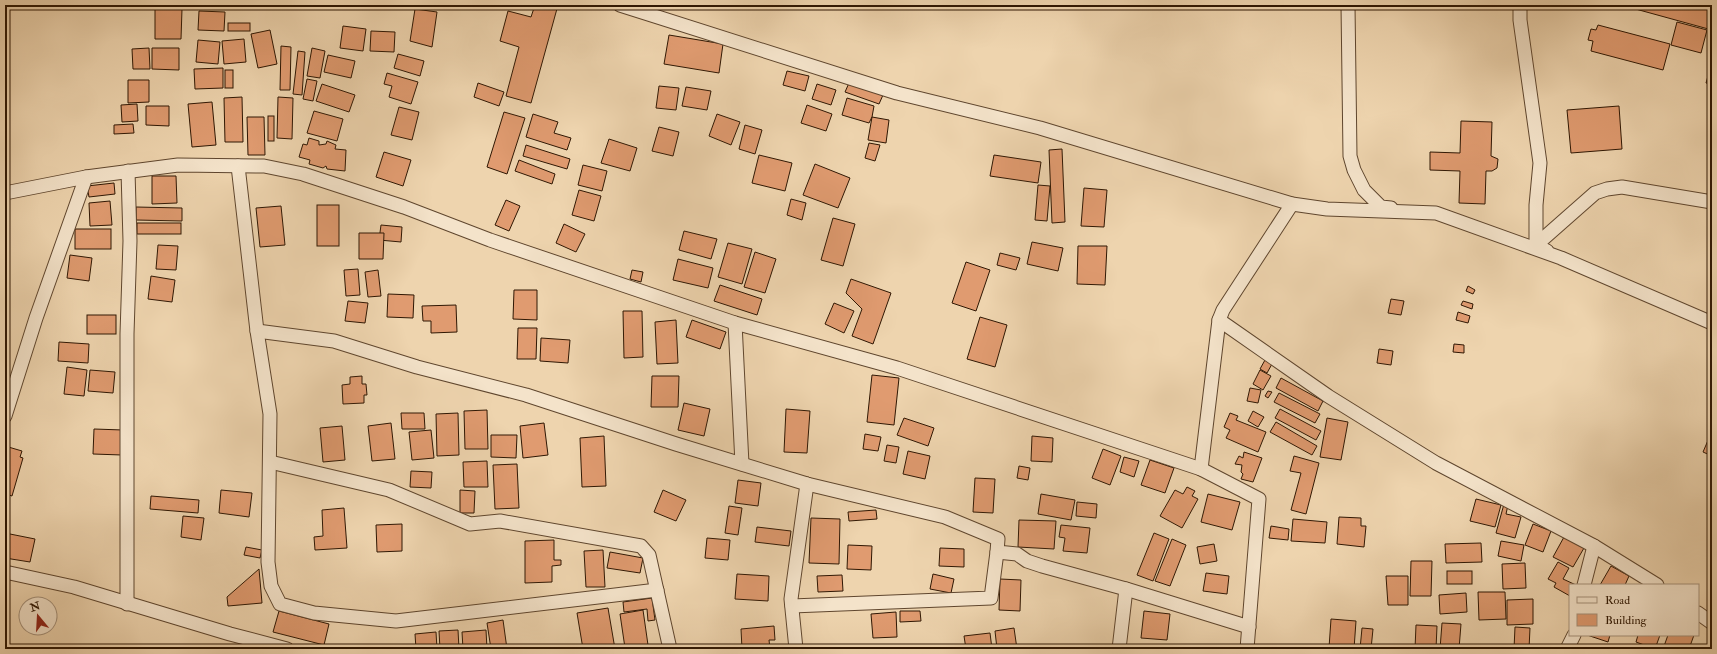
<svg xmlns="http://www.w3.org/2000/svg" width="1717" height="654" font-family="'IM FELL Double Pica',serif">
  <style>
    .building { fill: #e09b70; stroke: #2f1703 }
    .lines { fill: none; stroke-linecap: round; stroke-linejoin: round }
    .minor-casing { stroke: #5f462e; stroke-width: 15 }
    .minor { stroke: #f4e3ca; stroke-width: 13 }
  </style>
  <rect width="100%" height="100%" fill="#eed4ae"/>
  <filter id="stains"><feTurbulence type="fractalNoise" baseFrequency=".005" numOctaves="4"/><feColorMatrix values="0 0 0 0 .2 0 0 0 0 .09 0 0 0 0 .02 0 0 0 .5 -.17"/></filter>
  <radialGradient id="worn" r=".72"><stop offset=".6" stop-color="#630" stop-opacity="0"/><stop offset="1" stop-color="#630" stop-opacity=".3"/></radialGradient>
  <g class="building">
    <polygon points="535,5 558,5 531,103 506,96 519,47 500,41 508,11 531,17"/>
    <polygon points="1621,5 1705,5 1712,7 1712,30"/>
    <polygon points="155,9 182,9 181,39 155,39"/>
    <polygon points="415,9 437,12 432,47 410,41"/>
    <polygon points="199,11 225,12 224,31 198,30"/>
    <polygon points="1677,22 1707,30 1701,53 1671,45"/>
    <rect x="228" y="23" width="22" height="8"/>
    <polygon points="1598,25 1670,44 1663,70 1591,51 1593,41 1588,40 1591,29 1596,30"/>
    <polygon points="343,26 366,29 363,51 340,48"/>
    <polygon points="270,30 277,64 258,68 251,34"/>
    <polygon points="371,31 395,32 394,52 370,51"/>
    <polygon points="669,35 723,44 719,73 664,64"/>
    <polygon points="244,39 246,62 224,64 222,41"/>
    <polygon points="198,40 220,42 218,64 196,62"/>
    <polygon points="281,46 291,47 290,90 280,90"/>
    <polygon points="149,48 150,69 133,69 132,49"/>
    <polygon points="152,48 179,48 179,70 152,69"/>
    <polygon points="312,48 325,51 320,78 307,76"/>
    <polygon points="298,51 305,52 302,95 293,94"/>
    <polygon points="398,54 424,61 420,76 394,68"/>
    <polygon points="328,55 355,61 351,78 324,72"/>
    <polygon points="1712,62 1712,84 1706,83"/>
    <polygon points="223,68 223,88 195,89 194,69"/>
    <rect x="225" y="70" width="8" height="18"/>
    <polygon points="787,71 809,76 805,91 783,85"/>
    <polygon points="387,73 418,82 411,104 389,97 392,86 384,84"/>
    <polygon points="307,79 317,81 313,101 303,99"/>
    <polygon points="128,80 149,80 149,102 128,103"/>
    <polygon points="478,83 504,92 499,106 474,97"/>
    <polygon points="849,83 883,95 879,104 845,92"/>
    <polygon points="322,84 355,95 349,112 316,101"/>
    <polygon points="817,84 836,90 831,105 812,99"/>
    <polygon points="659,86 679,88 676,110 656,108"/>
    <polygon points="686,87 711,91 707,110 682,106"/>
    <polygon points="242,97 243,142 225,142 224,98"/>
    <polygon points="278,97 293,98 292,139 277,138"/>
    <polygon points="847,98 874,106 872,117 869,123 842,115"/>
    <polygon points="212,102 216,145 192,147 188,104"/>
    <polygon points="137,104 138,121 122,122 121,105"/>
    <polygon points="807,105 832,114 826,131 801,123"/>
    <polygon points="146,106 169,106 169,126 146,125"/>
    <polygon points="1619,106 1622,149 1571,153 1567,110"/>
    <polygon points="399,107 419,112 412,140 391,135"/>
    <polygon points="314,111 343,119 337,141 307,133"/>
    <polygon points="504,112 525,118 507,174 487,167"/>
    <polygon points="533,114 558,122 554,133 571,138 567,150 526,137"/>
    <polygon points="717,114 740,122 731,145 709,136"/>
    <rect x="268" y="116" width="6" height="25"/>
    <polygon points="247,117 264,117 265,155 248,155"/>
    <polygon points="872,117 889,120 886,143 868,140"/>
    <polygon points="1461,121 1492,122 1491,156 1498,159 1497,168 1492,171 1486,171 1485,204 1459,203 1460,171 1430,170 1430,152 1460,153"/>
    <polygon points="133,124 134,133 114,134 114,125"/>
    <polygon points="745,125 762,130 755,154 739,149"/>
    <polygon points="659,127 679,132 673,156 652,151"/>
    <polygon points="309,138 319,141 319,145 326,144 327,141 336,145 335,149 346,150 345,171 327,169 326,166 323,168 309,164 310,160 299,157 303,144 307,145"/>
    <polygon points="609,139 637,148 630,171 601,163"/>
    <polygon points="869,143 880,145 875,161 865,158"/>
    <polygon points="526,145 570,159 567,169 523,156"/>
    <polygon points="1062,149 1065,222 1052,223 1049,150"/>
    <polygon points="384,152 411,160 403,186 376,177"/>
    <polygon points="759,155 792,163 785,191 752,183"/>
    <polygon points="994,155 1041,162 1038,183 990,176"/>
    <polygon points="519,160 555,174 552,184 515,171"/>
    <polygon points="815,164 850,178 838,208 803,195"/>
    <polygon points="583,165 607,171 602,191 578,185"/>
    <polygon points="152,176 176,176 177,203 152,204"/>
    <polygon points="114,183 115,194 89,197 87,186"/>
    <polygon points="1038,185 1050,186 1047,221 1035,220"/>
    <polygon points="1084,188 1107,190 1104,227 1081,226"/>
    <polygon points="579,190 601,196 594,221 572,215"/>
    <polygon points="791,199 806,203 802,220 787,215"/>
    <polygon points="506,200 520,206 509,231 495,225"/>
    <polygon points="110,201 112,225 90,226 89,203"/>
    <rect x="317" y="205" width="22" height="41"/>
    <polygon points="281,206 285,245 260,247 256,208"/>
    <polygon points="136,207 182,208 182,221 136,220"/>
    <polygon points="833,218 855,224 843,266 821,260"/>
    <rect x="137" y="223" width="44" height="11"/>
    <polygon points="564,224 585,234 576,252 556,243"/>
    <polygon points="381,225 402,227 401,242 379,240"/>
    <rect x="75" y="229" width="36" height="20"/>
    <polygon points="684,231 717,239 711,259 679,250"/>
    <polygon points="359,233 384,233 383,259 359,259"/>
    <polygon points="1032,242 1063,248 1058,271 1027,264"/>
    <polygon points="728,243 752,249 742,284 718,277"/>
    <polygon points="158,245 178,246 176,270 156,269"/>
    <polygon points="1078,246 1107,246 1105,285 1077,284"/>
    <polygon points="755,252 776,259 765,293 744,287"/>
    <polygon points="1000,253 1020,258 1016,270 997,265"/>
    <polygon points="70,255 92,258 89,281 67,278"/>
    <polygon points="678,259 713,268 708,288 673,280"/>
    <polygon points="966,262 990,270 976,311 952,303"/>
    <polygon points="358,269 360,295 346,296 344,270"/>
    <polygon points="378,270 381,296 368,297 365,272"/>
    <polygon points="632,270 643,272 641,282 630,279"/>
    <polygon points="151,276 175,280 172,302 148,299"/>
    <polygon points="851,279 891,293 873,344 852,336 862,309 846,293"/>
    <polygon points="720,285 762,299 757,315 714,301"/>
    <polygon points="1468,286 1475,290 1473,294 1466,291"/>
    <polygon points="514,290 537,290 537,320 513,319"/>
    <polygon points="388,294 414,295 413,318 387,317"/>
    <polygon points="1391,299 1404,301 1401,315 1388,313"/>
    <polygon points="348,301 368,303 365,323 345,321"/>
    <polygon points="1463,301 1473,304 1472,309 1461,305"/>
    <polygon points="834,303 854,311 844,333 825,324"/>
    <polygon points="456,305 457,332 431,333 431,321 423,321 422,306"/>
    <polygon points="623,311 642,311 643,357 624,358"/>
    <polygon points="1458,312 1470,316 1468,323 1456,320"/>
    <rect x="87" y="315" width="29" height="19"/>
    <polygon points="980,317 1007,325 995,367 967,359"/>
    <polygon points="676,320 678,363 657,364 655,322"/>
    <polygon points="692,320 726,332 720,349 686,337"/>
    <polygon points="518,328 537,328 536,359 517,359"/>
    <polygon points="541,338 570,340 568,363 540,361"/>
    <polygon points="59,342 89,344 88,363 58,361"/>
    <polygon points="1454,344 1464,345 1464,353 1453,352"/>
    <polygon points="1379,349 1393,351 1391,365 1377,363"/>
    <polygon points="1265,360 1272,364 1267,373 1260,369"/>
    <polygon points="67,367 87,370 84,396 64,394"/>
    <polygon points="90,370 115,372 113,393 88,391"/>
    <polygon points="1260,370 1271,376 1263,390 1253,384"/>
    <polygon points="872,375 899,378 894,425 867,422"/>
    <polygon points="362,376 362,384 366,384 367,395 364,395 364,403 343,404 342,385 350,384 350,377"/>
    <polygon points="652,376 679,376 678,407 651,407"/>
    <polygon points="1281,378 1323,401 1318,411 1276,388"/>
    <polygon points="1250,388 1261,390 1258,403 1247,401"/>
    <polygon points="1268,391 1272,392 1268,398 1265,396"/>
    <polygon points="1279,393 1320,414 1315,423 1274,402"/>
    <polygon points="684,403 710,409 704,436 678,430"/>
    <polygon points="786,409 810,411 807,453 784,452"/>
    <polygon points="1280,409 1321,431 1316,440 1275,418"/>
    <polygon points="487,410 488,449 465,449 464,411"/>
    <polygon points="1253,411 1264,417 1258,427 1248,421"/>
    <polygon points="401,413 424,413 425,429 402,429"/>
    <polygon points="458,413 459,455 437,456 436,414"/>
    <polygon points="1230,413 1238,416 1236,420 1266,432 1258,452 1226,438 1230,430 1224,427"/>
    <polygon points="904,418 934,428 928,446 897,435"/>
    <polygon points="1327,418 1348,422 1341,460 1320,457"/>
    <polygon points="1276,422 1317,446 1312,455 1270,432"/>
    <polygon points="391,423 395,459 372,461 368,426"/>
    <polygon points="544,423 548,455 523,458 520,426"/>
    <polygon points="342,426 345,460 323,462 320,428"/>
    <polygon points="94,429 123,430 122,455 93,454"/>
    <polygon points="431,430 434,458 412,460 409,432"/>
    <polygon points="1712,431 1712,456 1703,452"/>
    <polygon points="865,434 881,437 878,451 863,449"/>
    <polygon points="491,435 517,435 516,458 491,457"/>
    <polygon points="604,436 606,486 582,487 580,438"/>
    <polygon points="1032,436 1053,438 1052,462 1031,461"/>
    <polygon points="887,445 899,447 896,463 884,461"/>
    <polygon points="5,446 22,451 20,457 23,458 12,496 9,495 8,499 5,498"/>
    <polygon points="1103,449 1121,456 1110,485 1092,478"/>
    <polygon points="908,451 930,456 925,479 903,474"/>
    <polygon points="1244,452 1262,458 1253,482 1241,479 1243,474 1241,472 1242,465 1235,464 1239,456 1243,458"/>
    <polygon points="1294,456 1319,463 1306,514 1291,510 1301,473 1290,471"/>
    <polygon points="1124,457 1139,461 1134,477 1120,472"/>
    <polygon points="1150,460 1174,468 1165,493 1141,485"/>
    <polygon points="487,461 488,487 464,487 463,462"/>
    <polygon points="517,464 519,508 495,509 493,465"/>
    <polygon points="1019,466 1030,468 1028,480 1017,478"/>
    <polygon points="411,471 432,472 431,488 410,487"/>
    <polygon points="975,478 995,479 993,513 973,512"/>
    <polygon points="738,480 761,483 758,506 735,503"/>
    <polygon points="1187,487 1195,491 1192,496 1198,499 1182,528 1160,516 1175,490 1183,494"/>
    <polygon points="221,490 252,493 249,517 219,513"/>
    <polygon points="460,490 475,491 474,513 460,513"/>
    <polygon points="663,490 686,500 676,521 654,512"/>
    <polygon points="1041,494 1075,500 1071,520 1038,514"/>
    <polygon points="1208,494 1240,502 1232,530 1201,522"/>
    <polygon points="151,496 199,500 198,513 150,509"/>
    <polygon points="1476,499 1501,505 1495,527 1470,521"/>
    <polygon points="1077,502 1097,504 1096,518 1076,516"/>
    <polygon points="1504,504 1508,505 1506,514 1521,517 1515,538 1496,533"/>
    <polygon points="729,506 742,508 738,535 725,533"/>
    <polygon points="344,508 347,548 315,550 314,537 323,536 322,510"/>
    <polygon points="876,510 877,519 849,521 848,512"/>
    <polygon points="183,516 204,518 201,540 181,537"/>
    <polygon points="1339,517 1361,518 1361,526 1366,526 1364,547 1337,544"/>
    <polygon points="811,518 840,519 839,564 809,563"/>
    <polygon points="1293,519 1327,522 1325,543 1291,541"/>
    <polygon points="1019,520 1056,521 1054,549 1018,547"/>
    <polygon points="402,524 402,551 377,552 376,525"/>
    <polygon points="1533,524 1551,531 1543,552 1525,545"/>
    <polygon points="1061,525 1090,528 1087,553 1063,551 1065,538 1059,537"/>
    <polygon points="1271,526 1289,529 1288,540 1269,538"/>
    <polygon points="757,527 791,531 789,546 755,542"/>
    <polygon points="5,533 35,539 30,562 5,558"/>
    <polygon points="1154,533 1169,539 1153,581 1137,575"/>
    <polygon points="1564,537 1584,548 1573,567 1553,557"/>
    <polygon points="707,538 730,540 728,560 705,558"/>
    <polygon points="1172,539 1186,545 1170,586 1155,581"/>
    <polygon points="554,540 554,560 561,560 561,565 552,566 552,582 525,583 525,541"/>
    <polygon points="1501,541 1524,545 1521,561 1498,556"/>
    <polygon points="1481,543 1482,562 1446,563 1445,544"/>
    <polygon points="1214,544 1217,561 1200,564 1197,547"/>
    <polygon points="848,545 872,546 871,570 847,569"/>
    <polygon points="246,547 262,550 260,558 244,555"/>
    <polygon points="940,548 964,549 964,567 939,566"/>
    <polygon points="603,550 605,587 586,587 584,551"/>
    <polygon points="610,552 643,558 640,573 607,568"/>
    <polygon points="1411,561 1432,561 1431,596 1410,596"/>
    <polygon points="1558,562 1569,568 1563,579 1576,585 1570,585 1570,596 1554,587 1556,583 1548,579"/>
    <polygon points="1525,563 1526,588 1503,589 1502,564"/>
    <polygon points="1611,566 1629,576 1625,585 1600,585"/>
    <polygon points="259,569 262,603 228,606 227,597"/>
    <rect x="1447" y="571" width="25" height="13"/>
    <polygon points="1206,573 1229,576 1227,594 1203,591"/>
    <polygon points="737,574 769,576 768,601 735,599"/>
    <polygon points="933,574 954,579 951,593 930,589"/>
    <polygon points="842,575 843,591 818,592 817,576"/>
    <polygon points="1386,576 1408,576 1408,605 1388,605"/>
    <polygon points="1000,579 1021,580 1020,611 999,610"/>
    <polygon points="1478,592 1505,592 1506,619 1479,620"/>
    <polygon points="1466,593 1467,612 1440,614 1439,595"/>
    <polygon points="652,598 655,620 648,621 647,609 624,612 623,602"/>
    <polygon points="1533,599 1533,624 1507,625 1507,600"/>
    <polygon points="608,608 615,649 583,649 577,613"/>
    <polygon points="643,610 648,645 625,648 620,614"/>
    <polygon points="279,611 329,624 324,645 273,632"/>
    <polygon points="900,611 920,611 921,621 900,622"/>
    <polygon points="1144,611 1170,614 1167,640 1141,638"/>
    <polygon points="896,612 897,637 873,638 871,614"/>
    <polygon points="1331,619 1356,621 1354,649 1329,648"/>
    <polygon points="503,620 507,649 491,649 487,623"/>
    <polygon points="1442,623 1461,624 1459,649 1440,649"/>
    <polygon points="1416,625 1437,626 1436,649 1415,649"/>
    <polygon points="774,626 775,640 769,640 770,649 742,649 741,629"/>
    <polygon points="1515,627 1530,628 1529,649 1514,649"/>
    <polygon points="1014,628 1017,649 997,649 995,631"/>
    <polygon points="1362,628 1373,629 1371,649 1360,649"/>
    <polygon points="458,630 459,649 440,649 439,631"/>
    <polygon points="486,630 487,649 463,649 462,632"/>
    <polygon points="436,632 437,649 416,649 415,634"/>
    <polygon points="990,633 992,649 966,649 964,636"/>
    <polygon points="1587,635 1610,635 1608,642"/>
    <polygon points="1638,635 1660,635 1655,649 1636,642"/>
    <polygon points="1668,635 1694,635 1689,649 1663,649"/>
    <polygon points="897,646 898,649 879,649"/>
  </g>
  <g class="lines">
    <g class="minor-casing">
      <g id="minor">
        <polyline points="620,5 897,93 1040,128 1292,204 1327,209 1436,213 1561,258 1712,323"/>
        <polyline points="1348,5 1350,156 1354,170 1364,190 1381,207 1391,208"/>
        <polyline points="1520,5 1520,20 1540,163 1536,205 1536,245 1547,251"/>
        <polyline points="238,166 257,331 270,414 268,562 271,586 280,604 314,613 396,621 657,590"/>
        <polyline points="5,193 86,177 178,165 264,166 303,174 404,207 490,240 735,323 897,368 1201,469 1259,499 1247,649"/>
        <polyline points="1536,245 1595,193 1607,189 1622,187 1712,202"/>
        <polyline points="1219,320 1328,396 1436,463 1594,546 1657,585"/>
        <polyline points="735,323 742,464"/>
        <polyline points="257,331 334,341 417,367 526,395 676,444 807,484 945,517 998,539 997,552 1017,554 1027,561 1042,566 1126,589 1249,627"/>
        <polyline points="5,416 36,318 86,177"/>
        <polyline points="270,462 389,490 470,524 500,521 641,546 649,555 670,649"/>
        <polyline points="1201,469 1219,320 1223,310 1292,204"/>
        <polyline points="5,572 74,587 230,634 287,649"/>
        <polyline points="1584,585 1594,546"/>
        <polyline points="127,604 127,334 130,241 128,171"/>
        <polyline points="792,606 991,598 997,552"/>
        <polyline points="1698,613 1712,623"/>
        <polyline points="796,649 791,599 807,484"/>
        <polyline points="1119,649 1126,589"/>
        <polyline points="1567,649 1574,635"/>
      </g>
    </g>
    <use href="#minor" class="minor"/>
  </g>
  <rect width="1717" height="654" fill="none" stroke="#eed4ae" stroke-width="20"/>
  <rect x="6" y="6" width="1705" height="642" fill="none" stroke="#2f1703" stroke-width="2"/>
  <rect x="10" y="10" width="1697" height="634" fill="none" stroke="#2f1703"/>
  <rect x="1569" y="584" width="130" height="52" fill="#f4e3ca" stroke="#a5917a"/>
  <rect x="1577" y="597" width="20" height="6" fill="#f4e3ca" stroke="#a5917a"/>
  <text x="1605" y="604" font-size="12" fill="#2f1703">Road</text>
  <rect x="1577" y="614" width="20" height="12" fill="#e09b70" stroke="#a5917a"/>
  <text x="1605" y="624" font-size="12" fill="#2f1703">Building</text>
  <g transform="translate(38 616) rotate(342)"><circle r="19" fill="#f4e3ca" stroke="#a5917a"/>
  <path d="M0-3L7 15L0 10L-7 15Z" fill="#8f2418"/>
  <text y="-6" font-size="11" font-weight="bold" text-anchor="middle" fill="#2f1703">N</text>
  </g>
  <rect width="100%" height="100%" filter="url(#stains)"/>
  <rect width="100%" height="100%" fill="url(#worn)"/>
</svg>
